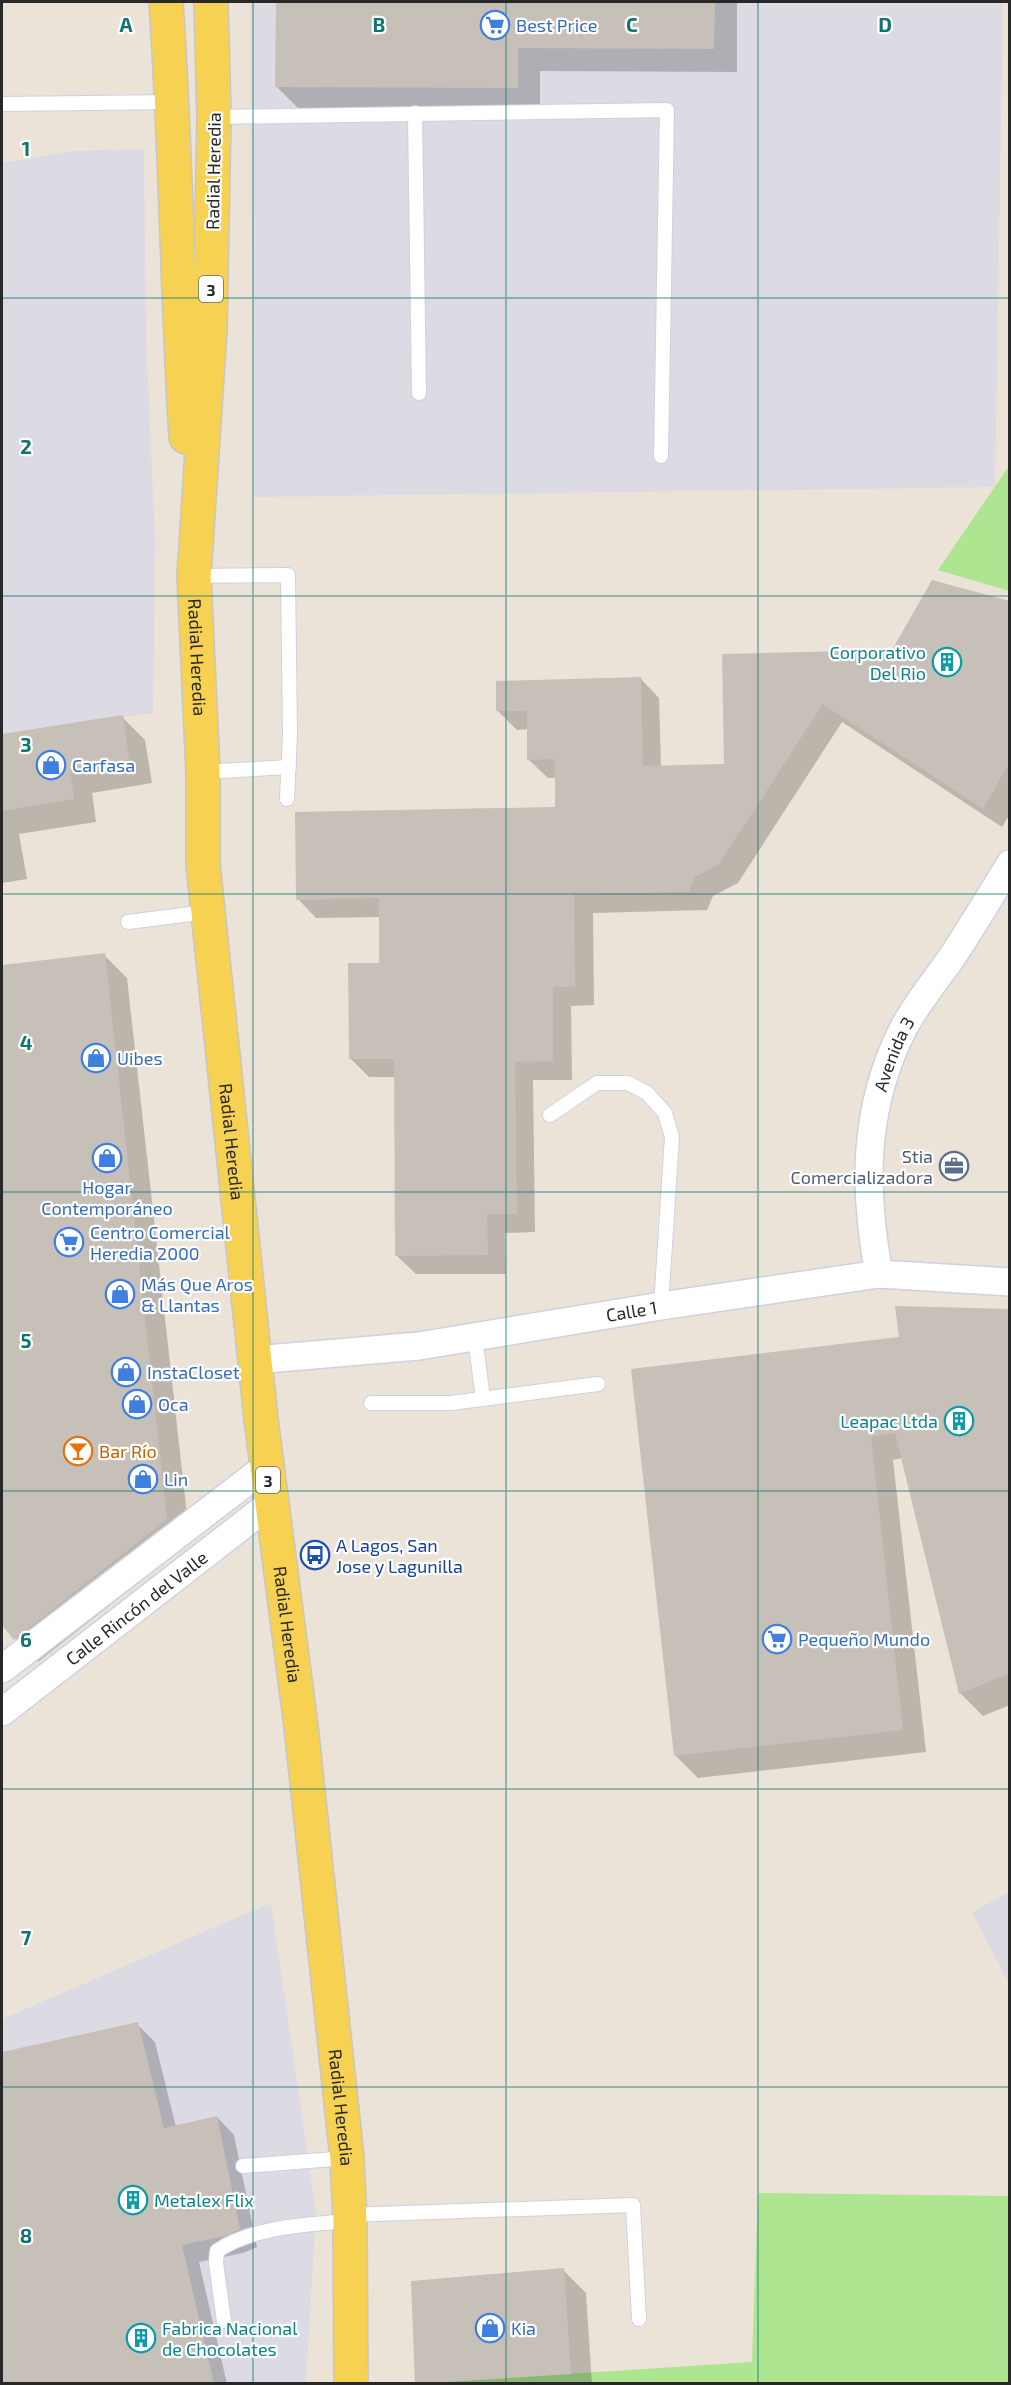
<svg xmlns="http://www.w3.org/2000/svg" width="1011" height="2385" font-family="'Exo 2',sans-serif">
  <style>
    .industrial { fill: #dcdae3 }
    .green { fill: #aee591 }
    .shadow { fill: #0003 }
    .building { fill: #c6c0b8 }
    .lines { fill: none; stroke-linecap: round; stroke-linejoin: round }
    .lane-casing { stroke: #ced1e2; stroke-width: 16 }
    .street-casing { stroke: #ced1e2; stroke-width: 30 }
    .primary-casing { stroke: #c7c7c7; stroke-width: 36 }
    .lane { stroke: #fff; stroke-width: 14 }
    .street { stroke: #fff; stroke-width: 27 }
    .primary { stroke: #f7d152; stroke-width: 33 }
    .grid { fill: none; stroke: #0f766e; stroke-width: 1.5; stroke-opacity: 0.55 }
    .labels { text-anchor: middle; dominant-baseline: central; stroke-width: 4.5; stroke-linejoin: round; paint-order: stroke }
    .shield { fill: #fff; stroke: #686868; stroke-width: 1.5 }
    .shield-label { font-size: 16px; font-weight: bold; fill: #282828 }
    .shop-label { font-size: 18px; fill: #366cbe; stroke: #fff; text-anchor: start }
    .street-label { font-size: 18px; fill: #282828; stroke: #fff }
    .culture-label { font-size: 18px; fill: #0d838f; stroke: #fff; text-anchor: end }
    .service-label { font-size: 18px; fill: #4e5e75; stroke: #fff; text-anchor: end }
    .food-label { font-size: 18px; fill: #c56008; stroke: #fff; text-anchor: start }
    .transit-label { font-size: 18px; fill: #164399; stroke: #fff; text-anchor: start }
    .grid-label { font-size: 20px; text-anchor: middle; font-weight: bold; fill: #0f766e; stroke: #fff; stroke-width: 4.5; stroke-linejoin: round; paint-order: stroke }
  </style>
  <rect width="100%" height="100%" fill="#ebe3d8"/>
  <g class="industrial">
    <polygon points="251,2 1003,2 995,487 253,497"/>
    <polygon points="144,149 146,339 155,540 153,713 2,734 2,163 72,151"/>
    <polygon points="1009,1892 1009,1984 972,1912"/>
    <polygon points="271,1903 316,2212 306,2383 2,2383 2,2019"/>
  </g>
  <g class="green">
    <polygon points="1009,466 1009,591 938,570"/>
    <polygon points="758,2193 1009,2196 1009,2383 426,2383 752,2362"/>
  </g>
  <g class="shadow">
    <polygon points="277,2 737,2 737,72 540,71 540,110 299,109 276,86"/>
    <polygon points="1010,603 1010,814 1002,827 842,722 738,883 713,896 707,910 593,913 594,1005 571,1006 572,1080 533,1080 535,1232 505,1233 506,1274 416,1274 397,1256 395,1077 369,1077 350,1058 381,964 380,917 316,918 298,899 557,809 556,778 548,778 529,760 528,729 517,730 498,711 641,679 659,698 661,767 726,766 892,652"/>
    <polygon points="122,717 145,740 152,783 92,793 96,822 19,834 27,879 2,883 2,736"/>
    <polygon points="104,955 127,978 190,1542 38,1662 2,1623 2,967"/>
    <polygon points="897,1307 1010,1310 1010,1705 983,1716 960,1693 902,1458 893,1460 926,1752 698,1778 675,1755 900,1339"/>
    <polygon points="137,2024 155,2042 176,2127 217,2117 234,2135 257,2247 243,2253 199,2262 227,2384 2,2384 2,2054"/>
    <polygon points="563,2270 586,2293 592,2384 417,2384"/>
  </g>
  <g class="building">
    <polygon points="276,2 715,2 714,49 518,48 518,88 275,87"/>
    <polygon points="932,580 1010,601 1010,762 983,809 823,704 719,864 694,878 689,892 574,894 575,987 553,987 553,1061 515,1062 517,1214 487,1214 488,1255 395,1256 394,1059 349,1059 348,963 379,963 379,898 296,900 295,812 555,807 555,759 527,760 527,711 496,711 496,681 641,677 643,766 724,764 722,654 892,650"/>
    <polygon points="123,715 129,760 70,770 74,799 2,811 2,734"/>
    <polygon points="105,953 167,1519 14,1640 2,1625 2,965"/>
    <polygon points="895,1306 1010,1309 1010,1673 959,1694 895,1433 871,1437 903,1730 674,1756 631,1369 899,1337"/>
    <polygon points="138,2022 164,2128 217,2116 240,2229 225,2236 182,2245 214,2384 2,2384 2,2052"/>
    <polygon points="564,2268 571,2374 415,2384 411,2281"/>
  </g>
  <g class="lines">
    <g class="lane-casing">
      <g id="lane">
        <polyline points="2,104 173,102"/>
        <polyline points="415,113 419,393"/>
        <polyline points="214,117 667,110 661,456"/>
        <polyline points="194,576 288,575 290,734 287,799"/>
        <polyline points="203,772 289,767"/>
        <polyline points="128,922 207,912"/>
        <polyline points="550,1115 597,1083 628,1083 647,1093 665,1113 672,1137 661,1306"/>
        <polyline points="475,1337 483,1399"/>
        <polyline points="371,1403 451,1403 598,1384"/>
        <polyline points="243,2166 347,2158"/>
        <polyline points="349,2215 633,2205 639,2319"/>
        <path d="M 224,2321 L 216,2263 L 217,2251 C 251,2227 309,2224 350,2221"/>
      </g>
    </g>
    <g class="street-casing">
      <g id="street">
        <path id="s1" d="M 879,1274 C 863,1189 863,1108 903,1029 C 916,1004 936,980 952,957 C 972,927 991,895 1010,864"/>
        <path id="s2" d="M 254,1360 L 419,1346 L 661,1306 L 879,1274 L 1010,1282"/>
        <polyline points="2,1669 267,1466"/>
        <path id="s3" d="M 2,1712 L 270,1504"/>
      </g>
    </g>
    <g class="primary-casing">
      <g id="primary">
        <path d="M 166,2 C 176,146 177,292 186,437"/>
        <path id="s4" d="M 211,2 L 214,117 L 210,329 L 194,576 L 203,772 L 203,864 L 261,1419 L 301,1726 L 347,2158 L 350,2221 L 351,2384"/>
      </g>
    </g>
    <use href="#lane" class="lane"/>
    <use href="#street" class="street"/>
    <use href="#primary" class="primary"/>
  </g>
  <path class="grid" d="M 253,2 L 253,2384M 506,2 L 506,2384M 758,2 L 758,2384M 2,298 L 1010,298M 2,596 L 1010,596M 2,894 L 1010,894M 2,1192 L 1010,1192M 2,1491 L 1010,1491M 2,1789 L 1010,1789M 2,2087 L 1010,2087"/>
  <defs>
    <g id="supermarket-ring" transform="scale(1.5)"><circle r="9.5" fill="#fff" stroke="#3f7fe0" stroke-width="1.5"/><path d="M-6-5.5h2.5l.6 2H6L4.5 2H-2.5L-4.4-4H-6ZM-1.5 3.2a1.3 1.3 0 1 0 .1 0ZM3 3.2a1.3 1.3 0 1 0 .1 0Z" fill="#3f7fe0"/></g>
    <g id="building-ring" transform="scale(1.5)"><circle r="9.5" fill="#fff" stroke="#0f9aa8" stroke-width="1.5"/><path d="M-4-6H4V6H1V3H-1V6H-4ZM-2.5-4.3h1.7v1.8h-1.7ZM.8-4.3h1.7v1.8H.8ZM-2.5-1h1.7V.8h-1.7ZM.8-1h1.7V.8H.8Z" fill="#0f9aa8"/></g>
    <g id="shop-ring" transform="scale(1.5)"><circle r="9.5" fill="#fff" stroke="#3f7fe0" stroke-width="1.5"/><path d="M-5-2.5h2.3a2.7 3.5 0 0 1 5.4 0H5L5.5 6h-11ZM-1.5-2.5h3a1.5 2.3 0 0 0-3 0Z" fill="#3f7fe0"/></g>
    <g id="office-ring" transform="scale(1.5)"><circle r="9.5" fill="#fff" stroke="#5c6f8a" stroke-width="1.5"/><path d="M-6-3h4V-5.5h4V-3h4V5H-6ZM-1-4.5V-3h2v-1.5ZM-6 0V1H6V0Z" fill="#5c6f8a"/></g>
    <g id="bar-ring" transform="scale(1.5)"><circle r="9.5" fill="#fff" stroke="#e8710a" stroke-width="1.5"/><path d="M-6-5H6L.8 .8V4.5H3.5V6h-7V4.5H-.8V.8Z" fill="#e8710a"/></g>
    <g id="bus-ring" transform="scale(1.5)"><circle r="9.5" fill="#fff" stroke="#1a4fb4" stroke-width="1.5"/><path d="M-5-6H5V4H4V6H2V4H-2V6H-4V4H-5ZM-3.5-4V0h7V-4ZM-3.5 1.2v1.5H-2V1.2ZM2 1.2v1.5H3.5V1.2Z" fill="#1a4fb4"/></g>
  </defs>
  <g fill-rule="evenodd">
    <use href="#supermarket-ring" x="495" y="25"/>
    <use href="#building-ring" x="947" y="662"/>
    <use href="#shop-ring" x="51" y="765"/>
    <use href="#shop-ring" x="96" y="1058"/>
    <use href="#shop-ring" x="107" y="1158"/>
    <use href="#office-ring" x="954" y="1166"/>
    <use href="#supermarket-ring" x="69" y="1242"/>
    <use href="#shop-ring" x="120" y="1294"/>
    <use href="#shop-ring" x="126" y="1372"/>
    <use href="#shop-ring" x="137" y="1404"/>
    <use href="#building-ring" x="959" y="1421"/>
    <use href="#bar-ring" x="78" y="1451"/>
    <use href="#shop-ring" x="143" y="1479"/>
    <use href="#bus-ring" x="315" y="1555"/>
    <use href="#supermarket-ring" x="777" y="1639"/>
    <use href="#building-ring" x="133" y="2200"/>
    <use href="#shop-ring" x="490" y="2328"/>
    <use href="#building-ring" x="141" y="2338"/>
  </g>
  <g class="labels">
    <g class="shield">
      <rect x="199" y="276" width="24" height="26" rx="4.5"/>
      <rect x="256" y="1467" width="24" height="26" rx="4.5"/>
    </g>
    <g class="shield-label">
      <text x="211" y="289">3</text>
      <text x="268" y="1480">3</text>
    </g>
    <g class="shop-label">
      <text x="516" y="25">Best Price</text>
      <text x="72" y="765">Carfasa</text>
      <text x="117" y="1058">Uibes</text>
      <text x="107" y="1187" text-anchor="middle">Hogar<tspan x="107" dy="21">Contemporáneo</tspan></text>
      <text x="90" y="1232">Centro Comercial<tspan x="90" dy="21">Heredia 2000</tspan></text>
      <text x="141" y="1284">Más Que Aros<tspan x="141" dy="21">&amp; Llantas</tspan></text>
      <text x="147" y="1372">InstaCloset</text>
      <text x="158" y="1404">Oca</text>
      <text x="164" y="1479">Lin</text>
      <text x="798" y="1639">Pequeño Mundo</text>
      <text x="511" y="2328">Kia</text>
    </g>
    <g class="street-label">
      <text transform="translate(213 171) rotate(-89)">Radial Heredia</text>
      <text stroke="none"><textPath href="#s4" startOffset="656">Radial Heredia</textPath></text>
      <text stroke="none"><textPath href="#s1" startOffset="224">Avenida 3</textPath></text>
      <text stroke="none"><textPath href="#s4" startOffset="1142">Radial Heredia</textPath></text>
      <text stroke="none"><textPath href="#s2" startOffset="381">Calle 1</textPath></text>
      <text stroke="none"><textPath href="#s3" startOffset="170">Calle Rincón del Valle</textPath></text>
      <text stroke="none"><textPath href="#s4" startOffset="1628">Radial Heredia</textPath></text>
      <text stroke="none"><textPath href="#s4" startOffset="2114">Radial Heredia</textPath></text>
    </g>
    <g class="culture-label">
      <text x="926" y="652">Corporativo<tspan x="926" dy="21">Del Rio</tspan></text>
      <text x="938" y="1421">Leapac Ltda</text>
      <text x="154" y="2200" text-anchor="start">Metalex Flix</text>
      <text x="162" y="2328" text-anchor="start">Fabrica Nacional<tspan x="162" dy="21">de Chocolates</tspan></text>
    </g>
    <g class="service-label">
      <text x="933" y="1156">Stia<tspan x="933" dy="21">Comercializadora</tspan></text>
    </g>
    <g class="food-label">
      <text x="99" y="1451">Bar Río</text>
    </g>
    <g class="transit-label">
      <text x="336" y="1545">A Lagos, San<tspan x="336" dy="21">Jose y Lagunilla</tspan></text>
    </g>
  </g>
  <g class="grid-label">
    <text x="126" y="32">A</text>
    <text x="379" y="32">B</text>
    <text x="632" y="32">C</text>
    <text x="885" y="32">D</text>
    <text x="26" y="156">1</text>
    <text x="26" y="454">2</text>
    <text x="26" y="752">3</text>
    <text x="26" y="1050">4</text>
    <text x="26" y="1348">5</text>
    <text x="26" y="1647">6</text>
    <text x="26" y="1945">7</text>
    <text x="26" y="2243">8</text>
  </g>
  <rect width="1011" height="2385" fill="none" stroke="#282828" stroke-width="6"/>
</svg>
